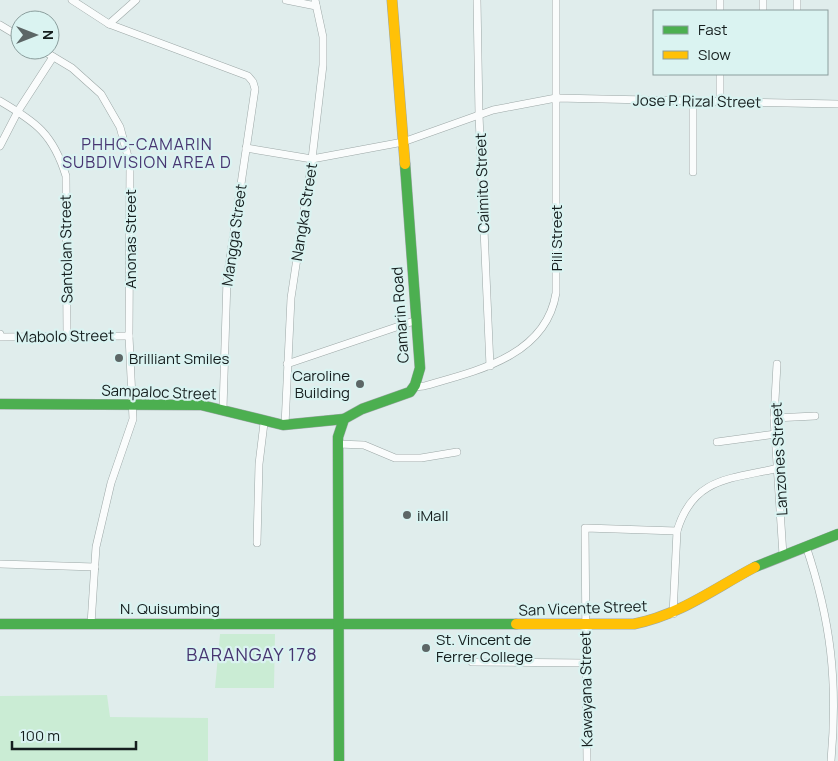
<svg xmlns="http://www.w3.org/2000/svg" width="838" height="761" font-family="Manrope,sans-serif">
  <style>
    .green { fill: #caecd4 }
    .lines { fill: none; stroke-linecap: round; stroke-linejoin: round }
    .street-casing { stroke: #9ca7a6; stroke-width: 8 }
    .fast-casing { stroke: #9ca7a6; stroke-width: 11 }
    .slow-casing { stroke: #9ca7a6; stroke-width: 11 }
    .street { stroke: #fafcfc; stroke-width: 7 }
    .fast { stroke: #4caf50; stroke-width: 10 }
    .slow { stroke: #ffc107; stroke-width: 10 }
    .poi-dot { fill: #5c6666; stroke: #daf3f1; stroke-width: 2 }
    .labels { text-anchor: middle; dominant-baseline: central; stroke-width: 4.5; stroke-linejoin: round; paint-order: stroke }
    .street-label { font-size: 15px; fill: #151e1e; stroke: #daf3f1 }
    .poi-label { font-size: 15px; fill: #151e1e; stroke: #daf3f1; text-anchor: start }
    .neighbourhood-label { font-size: 16px; letter-spacing: 1px; fill: #473571; stroke: #daf3f1 }
    .quarter-label { font-size: 18px; letter-spacing: 1px; fill: #473571; stroke: #daf3f1 }
  </style>
  <rect width="100%" height="100%" fill="#e0edec"/>
  <g class="green">
    <polygon points="220,634 275,634 274,688 215,688"/>
    <polygon points="107,695 110,717 208,718 208,761 0,761 0,696"/>
  </g>
  <g class="lines">
    <g class="street-casing">
      <g id="street">
        <polyline points="72,0 109,24 248,76 253,82 255,89 227,279 223,409"/>
        <polyline points="286,0 316,6"/>
        <polyline points="477,0 479,115 490,366"/>
        <polyline points="720,0 720,11"/>
        <polyline points="763,0 763,9"/>
        <polyline points="797,0 797,10"/>
        <polyline points="109,24 136,0"/>
        <polyline points="0,25 20,37"/>
        <polyline points="42,50 72,68 101,94 120,127 130,164 129,336 133,419 111,483 96,547 91,624"/>
        <polyline points="720,74 720,101"/>
        <path d="M 0,101 C 36,122 53,134 66,176 L 67,336"/>
        <polyline points="0,146 18,111 53,57"/>
        <polyline points="246,148 312,159 403,142 493,110 556,98 838,104"/>
        <polyline points="693,172 693,101"/>
        <polyline points="0,334 0,337 129,336"/>
        <polyline points="287,364 417,320"/>
        <polyline points="777,364 774,418 783,555"/>
        <path d="M 414,387 L 424,386 C 477,371 546,356 556,293 L 556,0"/>
        <polyline points="774,418 815,416"/>
        <polyline points="285,425 291,298 312,159 323,65 323,37 315,0"/>
        <polyline points="717,442 776,434"/>
        <polyline points="338,444 364,445 395,458 421,458 457,452"/>
        <polyline points="257,543 259,464 264,423"/>
        <path d="M 806,546 C 831,621 838,681 831,761"/>
        <polyline points="0,564 95,567"/>
        <path d="M 673,614 L 677,531 C 693,477 731,479 779,468"/>
        <polyline points="472,662 586,663"/>
        <polyline points="587,761 585,528 677,531"/>
      </g>
    </g>
    <g class="fast-casing">
      <g id="fast">
        <polyline points="0,404 201,405 283,425 344,419"/>
        <polyline points="755,567 838,534"/>
        <polyline points="0,624 516,624"/>
        <polyline points="339,761 338,437 344,419 362,409 410,392 415,385 420,368 405,164"/>
      </g>
    </g>
    <g class="slow-casing">
      <g id="slow">
        <polyline points="392,0 405,164"/>
        <path d="M 516,624 L 634,624 C 680,615 715,588 755,567"/>
      </g>
    </g>
    <use href="#street" class="street"/>
    <use href="#fast" class="fast"/>
    <use href="#slow" class="slow"/>
  </g>
  <g class="poi-dot">
    <circle cx="119" cy="358" r="5"/>
    <circle cx="360" cy="384" r="5"/>
    <circle cx="407" cy="515" r="5"/>
    <circle cx="426" cy="648" r="5"/>
  </g>
  <g class="labels">
    <g class="street-label">
      <text transform="translate(697 101) rotate(1)">Jose P. Rizal Street</text>
      <text transform="translate(482 183) rotate(-92)">Caimito Street</text>
      <text transform="translate(304 212) rotate(-81)">Nangka Street</text>
      <text transform="translate(234 235) rotate(-82)">Mangga Street</text>
      <text transform="translate(556 238) rotate(-90)">Pili Street</text>
      <text transform="translate(130 239) rotate(-90)">Anonas Street</text>
      <text transform="translate(66 249) rotate(-91)">Santolan Street</text>
      <text transform="translate(400 315) rotate(-94)">Camarin Road</text>
      <text transform="translate(65 336) rotate(-1)">Mabolo Street</text>
      <text transform="translate(159 392) rotate(2)">Sampaloc Street</text>
      <text transform="translate(779 459) rotate(-93)">Lanzones Street</text>
      <text x="170" y="608">N. Quisumbing</text>
      <text transform="translate(583 608) rotate(-2)">San Vicente Street</text>
      <text transform="translate(586 689) rotate(-91)">Kawayana Street</text>
    </g>
    <g class="poi-label">
      <text x="129" y="358">Brilliant Smiles</text>
      <text x="350" y="375" text-anchor="end">Caroline<tspan x="350" dy="17">Building</tspan></text>
      <text x="417" y="515">iMall</text>
      <text x="436" y="639">St. Vincent de<tspan x="436" dy="17">Ferrer College</tspan></text>
    </g>
    <g class="neighbourhood-label">
      <text x="147" y="144">PHHC-CAMARIN<tspan x="147" dy="18">SUBDIVISION AREA D</tspan></text>
    </g>
    <g class="quarter-label">
      <text x="252" y="654">BARANGAY 178</text>
    </g>
  </g>
  <rect x="653" y="10" width="175" height="65" fill="#daf3f1" stroke="#8b9e9d"/>
  <rect x="663" y="26" width="25" height="8" fill="#4caf50" stroke="#8b9e9d"/>
  <text x="698" y="35" font-size="15" fill="#151e1e">Fast</text>
  <rect x="663" y="51" width="25" height="8" fill="#ffc107" stroke="#8b9e9d"/>
  <text x="698" y="60" font-size="15" fill="#151e1e">Slow</text>
  <g transform="translate(35 35) rotate(90)"><circle r="24" fill="#daf3f1" stroke="#8b9e9d"/>
  <path d="M0-4L9 19L0 12L-9 19Z" fill="#5c6666"/>
  <text y="-8" font-size="14" font-weight="bold" text-anchor="middle" fill="#151e1e">N</text>
  </g>
  <path d="M12 741v8h124v-8" fill="none" stroke="#151e1e" stroke-width="2.5"/>
  <text x="20" y="741" font-size="15" fill="#151e1e" stroke="#daf3f1" stroke-width="4" paint-order="stroke">100 m</text>
</svg>
